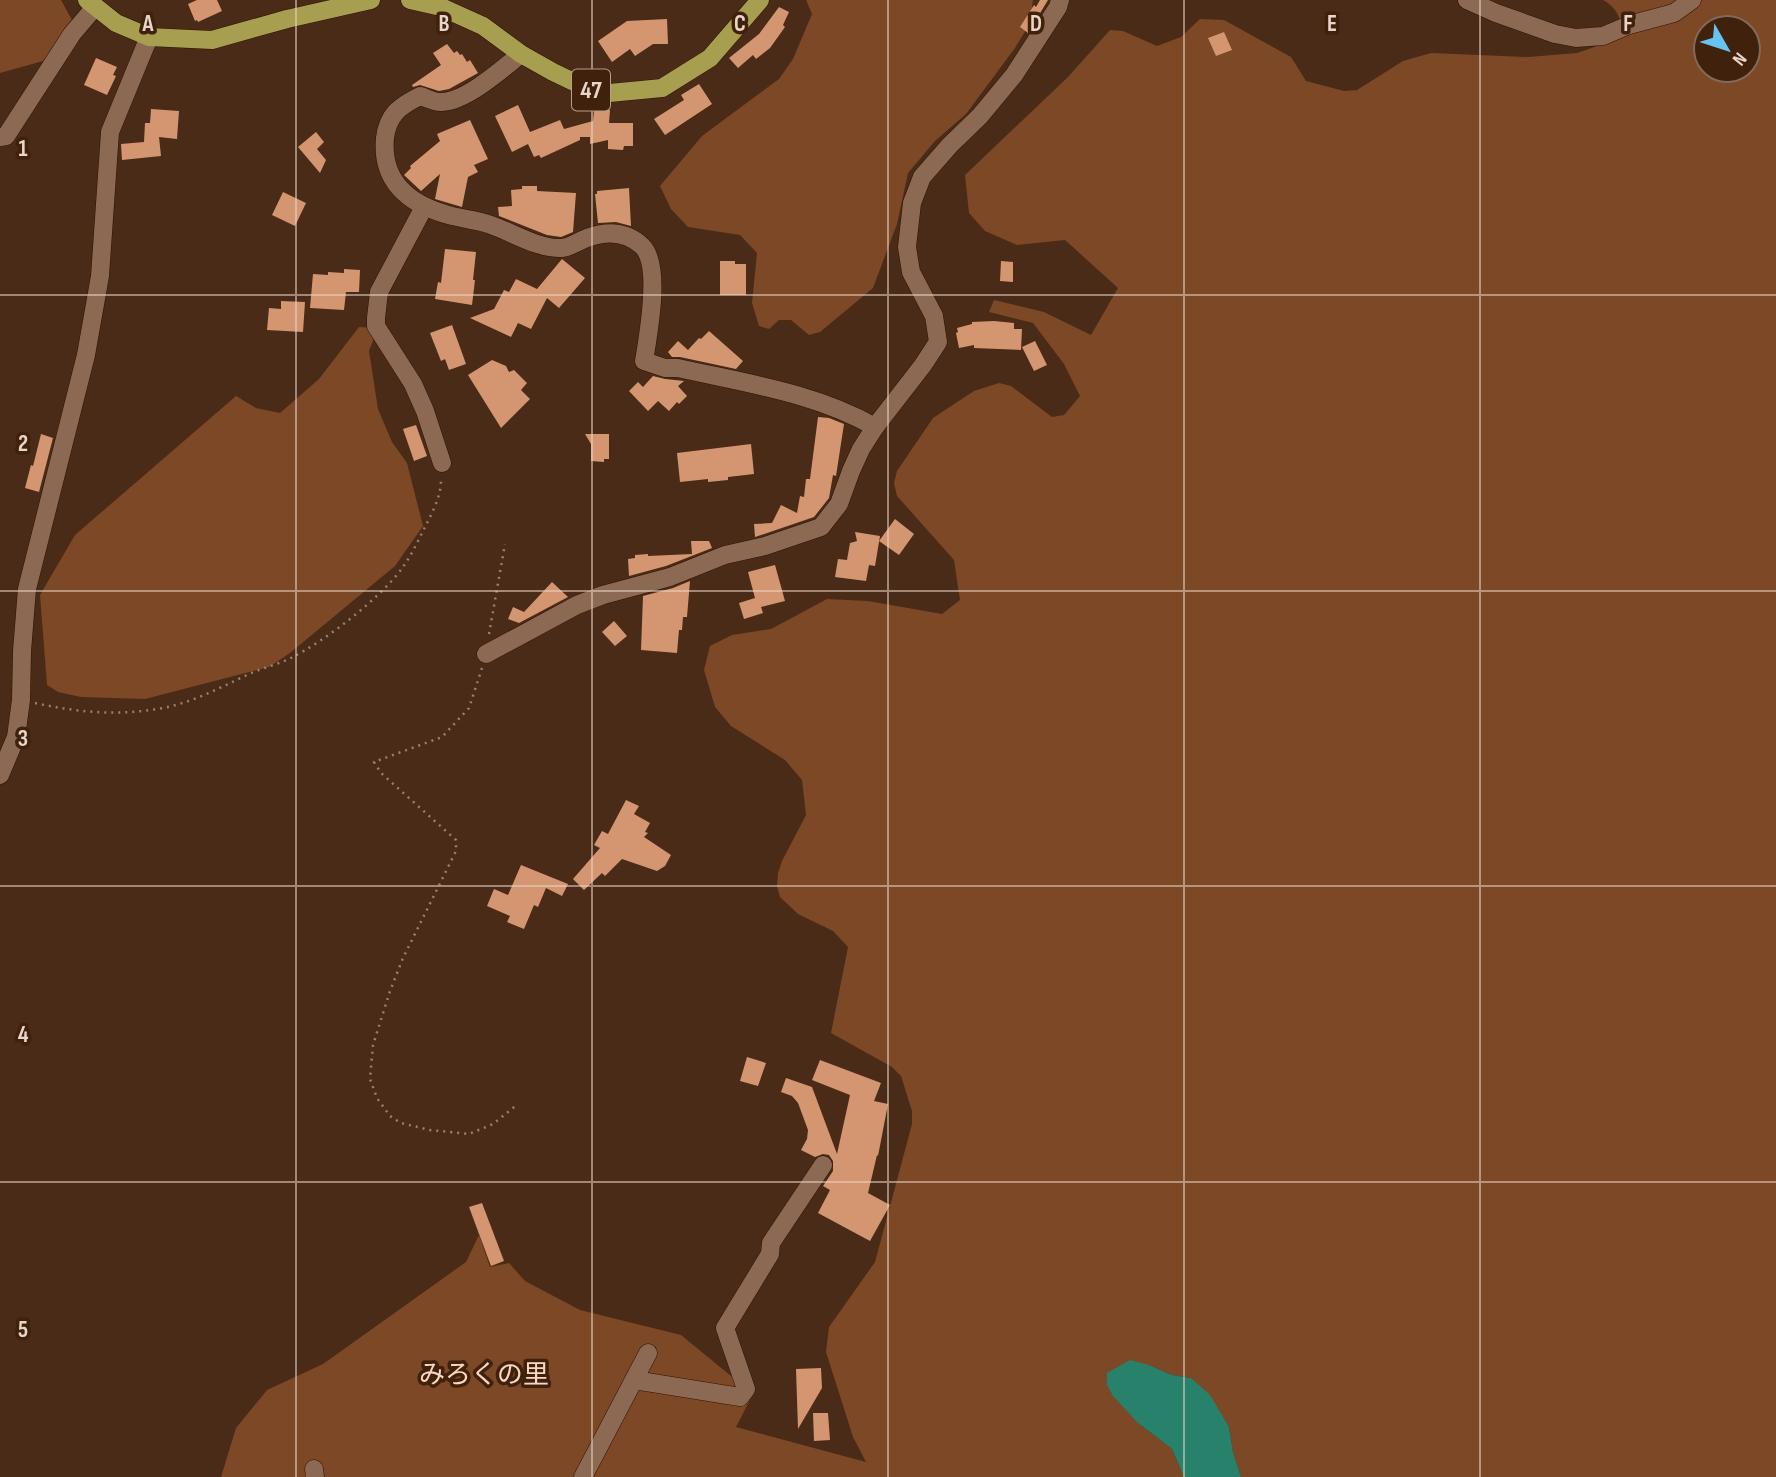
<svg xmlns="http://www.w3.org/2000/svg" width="1776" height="1477" font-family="'Sofia Sans Condensed','Noto Sans JP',sans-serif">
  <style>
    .green { fill: #7c4825; fill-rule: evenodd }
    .water { fill: #28816a }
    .building { fill: #d49670 }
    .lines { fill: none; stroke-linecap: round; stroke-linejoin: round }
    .minor-casing { stroke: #2f1200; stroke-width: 19 }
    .major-casing { stroke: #2f1200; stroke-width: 19 }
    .path { stroke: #99806f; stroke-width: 2.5; stroke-dasharray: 2 5; stroke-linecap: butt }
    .minor { stroke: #8c6953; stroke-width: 18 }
    .major { stroke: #a89e4f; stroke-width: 18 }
    .grid { fill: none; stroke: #e9d5c9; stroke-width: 2; stroke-opacity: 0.55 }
    .labels { text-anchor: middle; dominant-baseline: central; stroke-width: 7; stroke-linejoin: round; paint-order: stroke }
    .shield { fill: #3f210c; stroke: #b69f90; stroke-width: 2 }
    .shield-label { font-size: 24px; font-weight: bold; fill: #e9d5c9 }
    .park-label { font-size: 26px; fill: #fbd7c3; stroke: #3f210c }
    .grid-label { font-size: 23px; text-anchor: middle; font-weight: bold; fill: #e9d5c9; stroke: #3f210c; stroke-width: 7; stroke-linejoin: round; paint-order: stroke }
  </style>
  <rect width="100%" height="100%" fill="#4a2b17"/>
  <g class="green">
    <polygon points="0,0 61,0 73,22 69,33 43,61 0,73"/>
    <polygon points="806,0 1033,0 1029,25 1015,48 966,114 935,141 908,173 897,224 873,288 820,332 809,335 791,320 779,320 769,329 759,326 752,303 757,253 740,235 688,227 671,209 660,186 702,136 779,79 793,59 812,14"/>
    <path d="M 1603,0 L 1776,0 L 1776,1477 L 1241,1477 L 1233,1452 L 1229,1427 L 1191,1378 L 1172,1375 L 1149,1365 L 1138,1423 L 1172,1449 L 1184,1477 L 221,1477 L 236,1428 L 267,1390 L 323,1364 L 466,1262 L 479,1235 L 490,1267 L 509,1263 L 525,1281 L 580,1310 L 681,1335 L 753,1394 L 736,1427 L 866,1462 L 853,1437 L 826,1352 L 829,1327 L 875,1262 L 912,1124 L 912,1111 L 901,1076 L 892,1067 L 831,1033 L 848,947 L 833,931 L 798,914 L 780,897 L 777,886 L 778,873 L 782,861 L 806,815 L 802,780 L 785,760 L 731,726 L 715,707 L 704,670 L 710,646 L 732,635 L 771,629 L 827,599 L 868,601 L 942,614 L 960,600 L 954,560 L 897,496 L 894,483 L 897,471 L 933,418 L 974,391 L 999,383 L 1011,386 L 1052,417 L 1064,415 L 1080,396 L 1064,364 L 1033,323 L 989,312 L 994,300 L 1044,312 L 1091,335 L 1118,288 L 1065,240 L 1017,245 L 985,231 L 969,213 L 965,175 L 1068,77 L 1110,30 L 1123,31 L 1157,46 L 1181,37 L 1200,19 L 1224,20 L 1291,57 L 1306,81 L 1344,91 L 1357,90 L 1403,61 L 1431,53 L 1528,57 L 1577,53 L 1623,37 C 1622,21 1618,8 1603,0 ZM 1706,28 L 1748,28 L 1748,70 L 1706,70 Z"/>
    <polygon points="359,327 378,328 369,351 378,409 392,442 407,463 423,526 395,566 290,653 269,667 145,699 81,697 58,692 47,685 40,595 75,535 236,396 256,408 280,413 319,379"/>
  </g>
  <polygon class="water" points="1130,1360 1149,1365 1172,1375 1191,1378 1210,1395 1229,1427 1233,1452 1241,1477 1184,1477 1172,1449 1138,1423 1113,1396 1107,1385 1107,1373"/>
  <g class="building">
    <polygon points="197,0 217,0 222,11 198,22 197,20 195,21 188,4"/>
    <polygon points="1040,0 1048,0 1028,33 1020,27 1034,5 1036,7"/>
    <polygon points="779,7 789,12 783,25 785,27 770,48 756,59 753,55 738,68 729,58 759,34"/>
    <polygon points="667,19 668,44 653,44 635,56 630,49 612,62 598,41 627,21"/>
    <polygon points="1224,32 1232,50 1216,56 1208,38"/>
    <polygon points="447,44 454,53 457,51 460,55 462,54 467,62 470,60 478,73 449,89 439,91 420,85 413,87 412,85 441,65 433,53"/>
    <polygon points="96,58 117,67 113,75 116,76 107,95 84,85"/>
    <polygon points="699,84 712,104 665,135 654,119 684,100 681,95"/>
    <polygon points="518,105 530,132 560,120 564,129 593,121 594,110 610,110 609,123 633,123 633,146 624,146 623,150 608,149 608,140 590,144 590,137 580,137 580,140 541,158 539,155 534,157 528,144 512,152 495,116"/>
    <polygon points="151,109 179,111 177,139 159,137 161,156 122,160 121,144 144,142 145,123 150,123"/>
    <polygon points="470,120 488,159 474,165 478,172 468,177 462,207 435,199 440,174 421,191 404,175 411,168 410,166 440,141 437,134"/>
    <polygon points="316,132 324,142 317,149 326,160 320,173 298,147"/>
    <polygon points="522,186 537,186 537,191 576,193 573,232 561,237 547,235 499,216 498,207 512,206 511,190 522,189"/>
    <polygon points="629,188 631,226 616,222 598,223 595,194 597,194 597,191"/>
    <polygon points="283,192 306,203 295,226 272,215"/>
    <polygon points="445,249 476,252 473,280 475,280 472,305 435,299 438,282 441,283"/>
    <polygon points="562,259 585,278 559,308 547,298 531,329 518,323 511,337 470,318 494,309 504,290 509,292 516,279 537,289"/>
    <polygon points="720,261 735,261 735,264 746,264 746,295 720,295"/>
    <polygon points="1001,261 1013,262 1013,282 1000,281"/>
    <polygon points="344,269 360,270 359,292 346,292 344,310 310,308 313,274 328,275 328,272 344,273"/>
    <polygon points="281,301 305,302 303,332 267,330 269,308 281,309"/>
    <polygon points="994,321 1014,323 1014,329 1022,329 1021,350 974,348 974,345 959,348 956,333 958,332 957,328 972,324 972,322"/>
    <polygon points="452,325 466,364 449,370 445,359 441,361 430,333"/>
    <polygon points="709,331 743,361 736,369 680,357 672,357 668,352 678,341 688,350 699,338 701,339"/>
    <polygon points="1035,341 1047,365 1034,371 1022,347"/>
    <polygon points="492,360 506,366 509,372 514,370 527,383 521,390 530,399 501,428 468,375"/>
    <polygon points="653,376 665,379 684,381 678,386 687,396 679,404 677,402 669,411 658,401 648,411 629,391 638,382 643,387"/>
    <polygon points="818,417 829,418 844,424 836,476 833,475 829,498 814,517 755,537 754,524 772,523 781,505 797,513 800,496 804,497 806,479 810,479"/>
    <polygon points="416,425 427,456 414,461 403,429"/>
    <polygon points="41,434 53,438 39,492 25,488 31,465 33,466"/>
    <polygon points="585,434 609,434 609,459 604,459 604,462 591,461 591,444"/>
    <polygon points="751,444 754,474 728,477 728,480 708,482 708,479 680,482 677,453"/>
    <polygon points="895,519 914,534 899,555 879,541"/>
    <polygon points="855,532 880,536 875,566 869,565 866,581 835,577 838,559 847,560 850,543 857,541"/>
    <polygon points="691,541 709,541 712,548 666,566 629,576 628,559 635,558 635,555 648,554 648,556 692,554"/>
    <polygon points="775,565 785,601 761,607 763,613 744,619 739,603 755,598 748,572"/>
    <polygon points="690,581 687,617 683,617 682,630 679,630 677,653 641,650 643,596 673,588"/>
    <polygon points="552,582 568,597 519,623 508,619 513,607 524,612"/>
    <polygon points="614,621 627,636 615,646 602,632"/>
    <polygon points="626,800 639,806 634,814 650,823 645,832 648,833 644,837 671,855 665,866 657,871 622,859 605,876 602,873 584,890 573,879 600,848 594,845 602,831 608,834"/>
    <polygon points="521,865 568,884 562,896 546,888 538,907 534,905 524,929 507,922 510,916 487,906 494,889 508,895"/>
    <polygon points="747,1057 766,1063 758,1086 740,1081"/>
    <polygon points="820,1060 881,1083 874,1101 888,1104 878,1156 877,1155 868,1193 890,1205 870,1241 818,1213 830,1190 823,1186 833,1171 833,1161 829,1155 823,1154 815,1157 801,1150 807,1139 808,1130 798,1103 792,1096 781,1092 786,1078 812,1087 837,1154 850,1095 812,1080"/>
    <polygon points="482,1203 504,1261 491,1266 469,1207"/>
    <polygon points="821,1368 822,1388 798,1429 796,1369"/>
    <polygon points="813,1413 828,1413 830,1440 814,1441"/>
  </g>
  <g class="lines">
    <g class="minor-casing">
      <g id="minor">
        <polyline points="1467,0 1496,13 1555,34 1576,38 1603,36 1629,25 1674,13 1692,0"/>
        <path d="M 521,54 C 502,69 467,101 442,102 C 435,103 427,98 420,96 C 400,106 388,114 385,138 C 381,180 407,203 445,214 C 460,219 476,219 491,225 C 514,233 538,249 562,248 C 572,247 578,241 587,238 C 606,231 626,231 642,246 C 662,265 648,336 644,361 L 665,368 L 678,368 C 745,383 815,393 875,427"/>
        <polyline points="0,137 6,136 72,34 95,7"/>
        <polyline points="424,207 379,292 376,318 376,326 413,384 425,411 442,463"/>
        <polyline points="486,654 577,605 603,595 670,577 725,555 765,546 821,527 839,504 851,471 861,449 875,427 923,365 938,342 934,316 911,272 907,247 912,203 922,177 950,145 980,116 1014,75 1058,7 1060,0"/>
        <polyline points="0,775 16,737 21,700 22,651 27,589 86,355 100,276 110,132 149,37"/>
        <polyline points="634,1380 740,1397 746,1389 725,1328 770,1254 771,1243 823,1165"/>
        <polyline points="314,1469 315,1477"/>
        <polyline points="583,1477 648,1353"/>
      </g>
    </g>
    <g class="major-casing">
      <g id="major">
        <polyline points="87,0 116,23 149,37 212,40 287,19 371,0"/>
        <polyline points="410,0 441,7 483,26 521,54 553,72 599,94 662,88 710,58 760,0"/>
      </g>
    </g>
    <g class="path">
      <polyline points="489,634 505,544"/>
      <polyline points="482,668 469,708 442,737 374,762 381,773 456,840 456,851 403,958 390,991 373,1045 370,1079 377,1098 390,1116 401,1123 430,1130 469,1134 493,1124 518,1104"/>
      <path d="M 35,703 C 76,712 116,716 157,709 C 190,704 217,689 247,675 C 261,668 277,665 291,658 C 325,641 381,598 403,567 C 412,554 419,539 426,525 C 433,511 441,496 441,480"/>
    </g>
    <use href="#minor" class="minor"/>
    <use href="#major" class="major"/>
  </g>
  <path class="grid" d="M 296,0 L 296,1477M 592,0 L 592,1477M 888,0 L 888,1477M 1184,0 L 1184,1477M 1480,0 L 1480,1477M 0,295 L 1776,295M 0,591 L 1776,591M 0,886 L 1776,886M 0,1182 L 1776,1182"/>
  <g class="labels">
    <rect class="shield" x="572" y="69.5" width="38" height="41" rx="5"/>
    <g class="shield-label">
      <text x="591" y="90">47</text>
    </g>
    <g class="park-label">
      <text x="484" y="1375">みろくの里</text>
    </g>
  </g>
  <g class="grid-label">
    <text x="148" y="31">A</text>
    <text x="444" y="31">B</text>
    <text x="740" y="31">C</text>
    <text x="1036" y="31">D</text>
    <text x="1332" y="31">E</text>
    <text x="1628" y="31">F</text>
    <text x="23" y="156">1</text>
    <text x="23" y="451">2</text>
    <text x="23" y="746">3</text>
    <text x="23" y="1042">4</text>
    <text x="23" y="1337">5</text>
  </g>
  <g transform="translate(1727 49) rotate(129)"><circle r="33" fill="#3f210c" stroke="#836958" stroke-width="2"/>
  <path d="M0-5L12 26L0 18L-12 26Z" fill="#69c3f1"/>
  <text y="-10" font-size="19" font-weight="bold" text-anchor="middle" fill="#e9d5c9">N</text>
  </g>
</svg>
